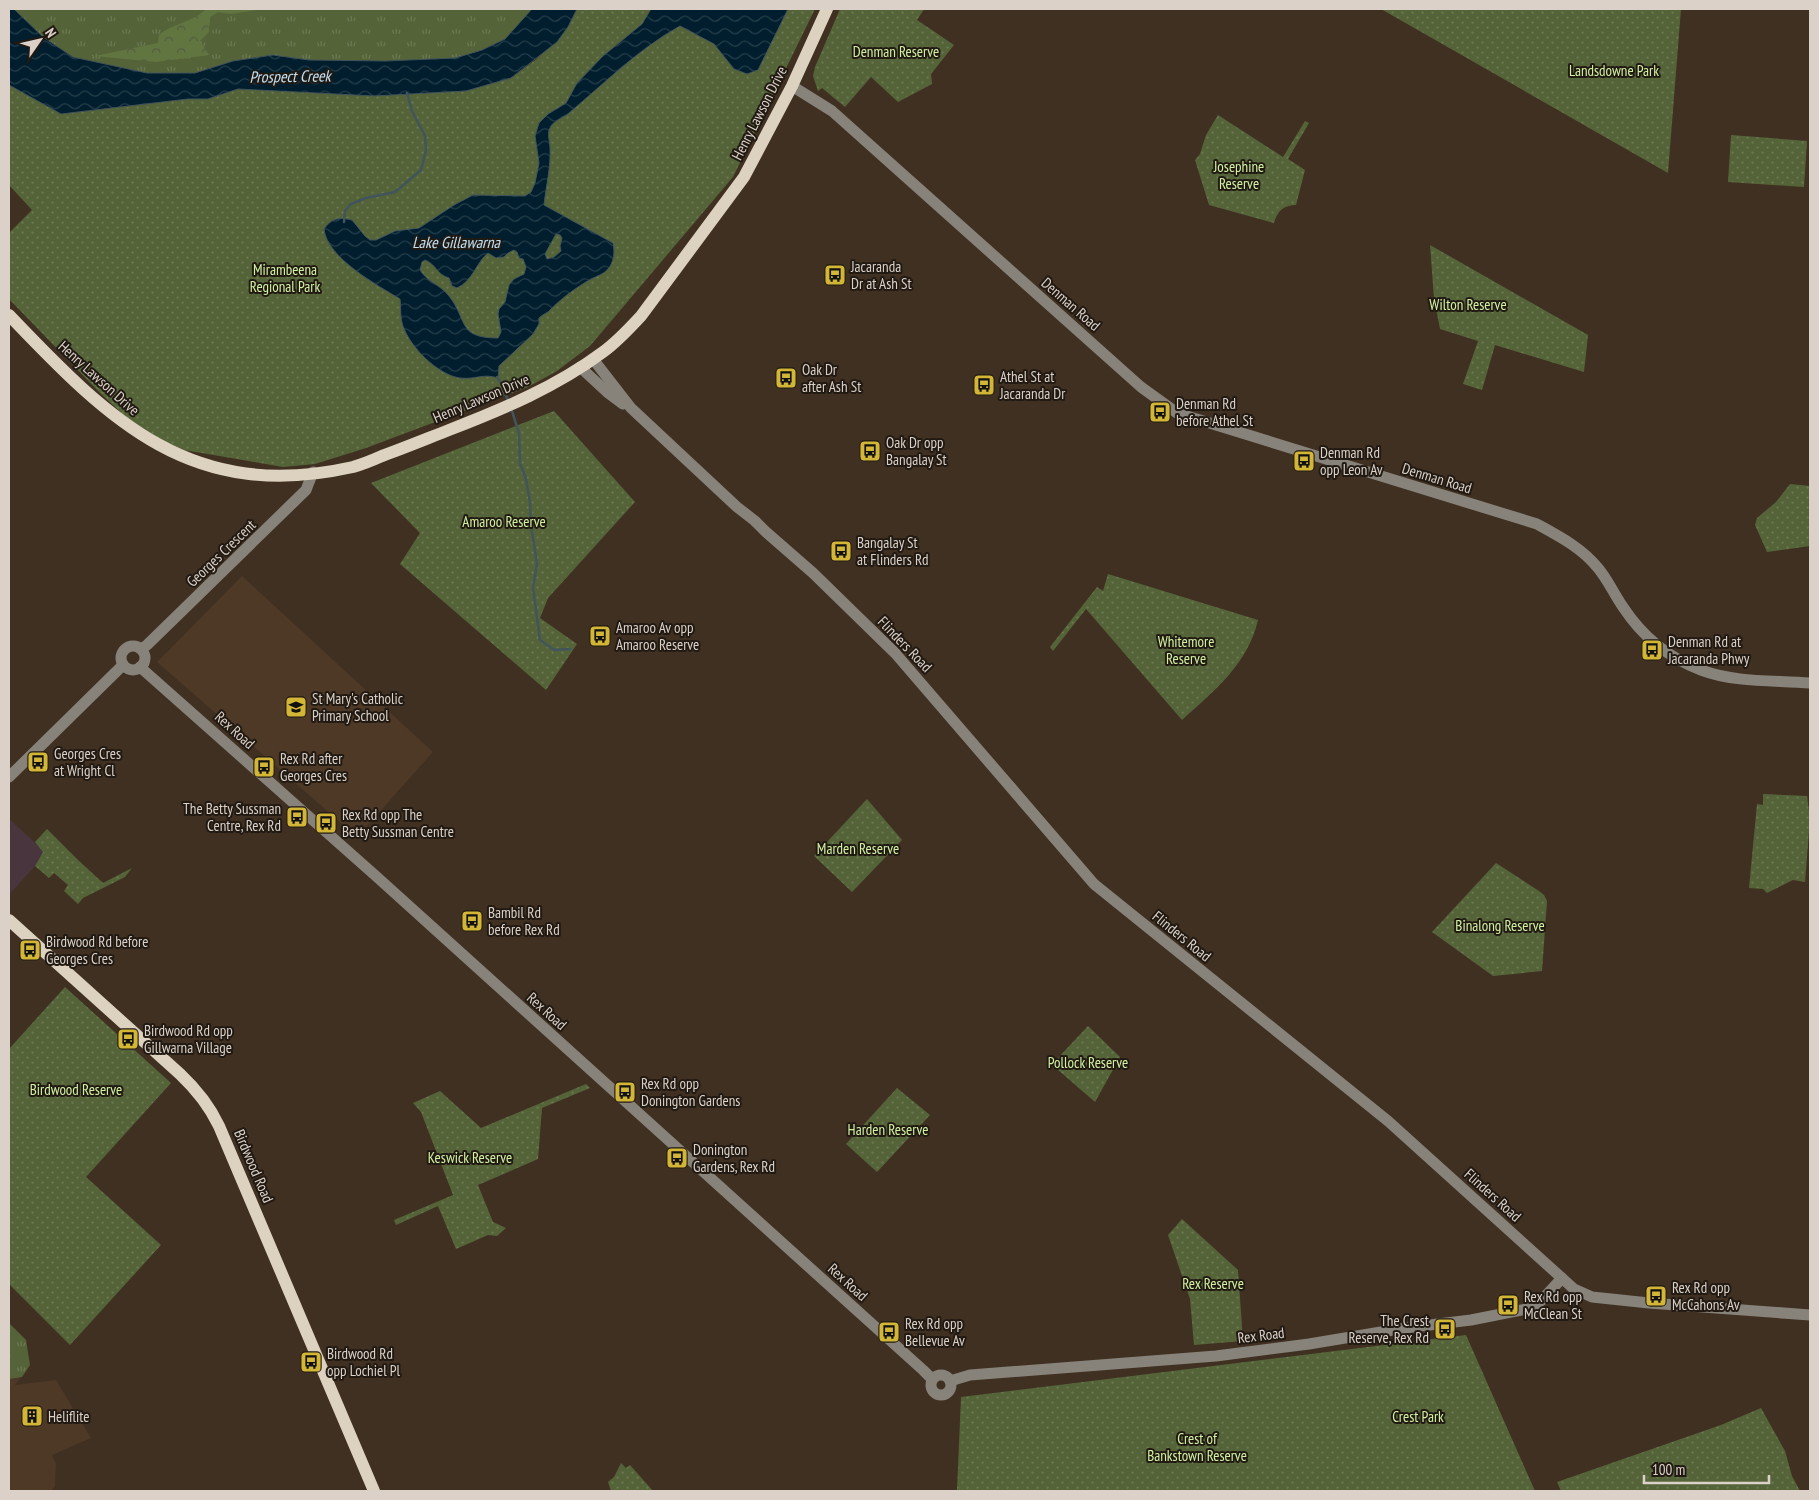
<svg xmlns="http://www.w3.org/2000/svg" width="1819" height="1500" font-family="'PT Sans Narrow',sans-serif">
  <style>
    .commercial { fill: #48353d }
    .built { fill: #4e3826 }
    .grass { fill: url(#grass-tufts) }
    .forest { fill: url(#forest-crowns) }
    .park { fill: url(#park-dots) }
    .water { fill: url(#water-waves); stroke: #42545c; fill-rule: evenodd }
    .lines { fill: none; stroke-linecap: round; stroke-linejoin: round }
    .stream { stroke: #42545c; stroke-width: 2.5 }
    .minor { stroke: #87837a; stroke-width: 11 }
    .major { stroke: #dcd2bf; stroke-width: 12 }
    .labels { text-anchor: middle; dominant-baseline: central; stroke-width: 4; stroke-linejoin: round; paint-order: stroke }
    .park-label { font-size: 15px; fill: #d2f1a1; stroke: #211a13 }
    .street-label { font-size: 15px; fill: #dbd1c8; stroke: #211a13 }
    .poi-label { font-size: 15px; fill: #dbd1c8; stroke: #211a13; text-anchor: start }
    .water-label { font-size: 16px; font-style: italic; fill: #c1e0f4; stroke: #211a13 }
  </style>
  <defs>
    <pattern id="grass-tufts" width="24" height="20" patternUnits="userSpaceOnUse" patternTransform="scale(1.25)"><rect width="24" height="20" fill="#546438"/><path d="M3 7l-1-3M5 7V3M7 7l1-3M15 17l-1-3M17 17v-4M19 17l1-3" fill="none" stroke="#6c7953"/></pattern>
    <pattern id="forest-crowns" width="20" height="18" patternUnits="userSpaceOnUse" patternTransform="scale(1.25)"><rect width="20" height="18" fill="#617541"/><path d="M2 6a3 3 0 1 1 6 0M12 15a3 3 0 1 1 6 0" fill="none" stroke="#535d3f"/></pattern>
    <pattern id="park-dots" width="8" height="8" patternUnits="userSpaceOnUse" patternTransform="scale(1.25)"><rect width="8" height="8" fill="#546438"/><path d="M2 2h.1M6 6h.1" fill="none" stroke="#6c7953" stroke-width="1.8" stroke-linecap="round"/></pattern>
    <pattern id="water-waves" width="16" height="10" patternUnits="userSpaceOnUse" patternTransform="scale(1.25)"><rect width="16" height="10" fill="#011e2e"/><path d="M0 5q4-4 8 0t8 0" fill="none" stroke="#253e4b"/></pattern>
  </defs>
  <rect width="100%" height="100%" fill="#403022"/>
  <polygon class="commercial" points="9,819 39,846 43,852 35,866 9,895"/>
  <g class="built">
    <polygon points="242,576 433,752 357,837 157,662"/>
    <polygon points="9,1323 30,1365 15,1385 56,1380 91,1438 52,1455 56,1464 55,1486 51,1491 9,1491"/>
  </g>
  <g class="grass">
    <polygon points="14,9 532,9 505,39 482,50 455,58 385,61 309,60 273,55 233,61 195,73 147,73 73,57 43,37"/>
    <polygon points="9,1323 26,1340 30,1365 22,1377 9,1379"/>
  </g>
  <path class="forest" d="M 206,9 L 263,9 L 231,14 L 218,12 L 210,17 L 209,32 L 200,41 L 209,55 L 156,62 L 95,56 L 158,43 L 159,35 C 173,23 194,22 206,9 Z"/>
  <g class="park">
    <polygon points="577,9 815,9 733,177 590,346 557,371 528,387 366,448 315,464 283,467 184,450 163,441 129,420 100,393 9,299 9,233 32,210 9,185 9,85 62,114 188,99 208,99 237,89 374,96 466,91 511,78 537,59 568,27"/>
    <polygon points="840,9 924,9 917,20 954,45 931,74 932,84 898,102 871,77 845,107 822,88 818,91 813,76 815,67"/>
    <polygon points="1381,9 1681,9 1668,173"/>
    <path d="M 1218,115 L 1283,157 L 1305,121 L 1309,123 L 1288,159 L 1305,170 L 1296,205 C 1284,205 1277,211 1274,223 L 1209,205 L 1195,160 L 1200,154 L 1206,135 Z"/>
    <polygon points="1731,135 1807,141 1804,187 1728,182"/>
    <polygon points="1430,245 1588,335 1584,372 1495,345 1482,390 1463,384 1478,341 1440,329 1434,298"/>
    <polygon points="554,411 635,502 548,598 540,618 577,644 546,690 400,564 420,533 371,483"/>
    <polygon points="1790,484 1810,486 1810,546 1767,552 1755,525 1757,518 1776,502"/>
    <path d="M 1108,574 L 1258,620 C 1248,664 1214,691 1182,720 L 1086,609 L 1053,651 L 1050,647 L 1097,587 L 1103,591 Z"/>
    <polygon points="1763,794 1807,796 1810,818 1805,882 1793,880 1767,893 1763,889 1749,888 1757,804 1763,805"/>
    <polygon points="867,799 902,840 852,892 814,856"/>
    <polygon points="47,829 78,860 103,883 132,868 125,877 83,898 78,904 64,891 68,885 54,873 49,878 35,866 43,852 35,842"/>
    <polygon points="1496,863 1539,891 1544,895 1547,901 1542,971 1493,976 1432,932"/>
    <polygon points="65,987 171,1083 86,1177 161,1245 70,1345 9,1284 9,1049"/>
    <polygon points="1088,1026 1120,1057 1095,1102 1057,1069 1056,1063 1058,1058"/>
    <polygon points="586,1084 590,1088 542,1108 538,1159 478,1185 493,1222 506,1228 497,1236 488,1235 456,1249 438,1206 396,1225 394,1220 453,1195 421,1112 413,1103 440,1091 481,1128"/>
    <polygon points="897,1088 930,1115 877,1172 846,1144"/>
    <polygon points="1182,1219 1238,1270 1243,1341 1194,1345 1190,1299 1168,1235"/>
    <polygon points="1466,1335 1535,1491 957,1491 961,1397"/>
    <polygon points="1761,1408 1785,1451 1792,1476 1800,1491 1561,1491 1557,1482 1721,1425"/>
    <polygon points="621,1463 626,1468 630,1465 653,1491 611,1491 608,1482 614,1477"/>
  </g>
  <g class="water">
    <polygon points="9,9 14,9 43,37 73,57 147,73 195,73 233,61 273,55 309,60 385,61 455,58 482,50 505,39 532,9 577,9 568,27 557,42 511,78 466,91 374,96 238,89 208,99 188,99 61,114 9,85"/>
    <path d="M 651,9 L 788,9 L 758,70 L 747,74 L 734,69 L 714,44 L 680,26 C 637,50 606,82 569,113 C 564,117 554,121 551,126 C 546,134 550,140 550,148 C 551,167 546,186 544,205 L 613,243 C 615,252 614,262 608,269 C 604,274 597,276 591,279 C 577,287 563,297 551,309 C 548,313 543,314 539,318 L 539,324 L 533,334 L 499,366 L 498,378 C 483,373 475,380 460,378 C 438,375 410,347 403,326 C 400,318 401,307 400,299 C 377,285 327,258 324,229 C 332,218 339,217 352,220 L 365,236 L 370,240 L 376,240 L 395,231 L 419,228 L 454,205 L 473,195 L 525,196 L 531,192 L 535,183 L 539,163 L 535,136 L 539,123 L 548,114 L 566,103 L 577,83 L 603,56 L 642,24 ZM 556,234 L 560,235 L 562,238 L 560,246 L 561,251 L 554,257 L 547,259 L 545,254 ZM 514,250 L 517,252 L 519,258 L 523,259 L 526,267 L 524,274 L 514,279 L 509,285 L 505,302 L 499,309 L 498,314 L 501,332 L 498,338 C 457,338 468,320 449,296 C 441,285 427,282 420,270 L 422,262 L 425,260 C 437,265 436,274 449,278 L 452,286 L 457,288 C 473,281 477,261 488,253 L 496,258 L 504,257 L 508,253 Z"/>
  </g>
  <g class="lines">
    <g class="stream">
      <polyline points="344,222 345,211 351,204 366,198 395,192 421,170 426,150 425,136 412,111 407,93"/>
      <polyline points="497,377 503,386 508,401"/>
      <polyline points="511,408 519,433 520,463 526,479 530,502 531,525 537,564 533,588 540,640 554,650 570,649"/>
    </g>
    <g class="minor">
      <path d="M 792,86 L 832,111 L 1141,387 L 1177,413 L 1537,524 C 1559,536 1582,548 1598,568 C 1608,580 1614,594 1623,607 C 1642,636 1669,658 1701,670 C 1735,683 1775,680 1810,683"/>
      <polyline points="593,359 631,408 737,507 755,521 766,532 813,573 895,653 1094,884 1388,1121 1574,1289 1592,1297 1649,1303 1810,1315"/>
      <polyline points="580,367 607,392 623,404"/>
      <circle cx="133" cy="658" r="12"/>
      <polyline points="141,649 147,645 306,490 313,472"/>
      <polyline points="140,667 377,877 923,1370 932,1379"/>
      <polyline points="9,777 123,665"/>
      <circle cx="941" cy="1385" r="10"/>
      <polyline points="950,1381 970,1375 1216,1356 1309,1344 1405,1328 1471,1320 1532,1308 1542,1300 1562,1278"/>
    </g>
    <g class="major">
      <path d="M 9,315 C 111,422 192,503 353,467 C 363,464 373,460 382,456 C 404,448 426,439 449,430 C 503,409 556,387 603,352 C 617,342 629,329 641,316 L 744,177 L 792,86 L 827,9"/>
      <path d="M 9,920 L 180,1074 C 197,1090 209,1105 219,1126 L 374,1491"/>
    </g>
  </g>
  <defs>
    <g id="bus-square" transform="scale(1.125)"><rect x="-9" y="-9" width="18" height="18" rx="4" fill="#d3b635" stroke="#211a13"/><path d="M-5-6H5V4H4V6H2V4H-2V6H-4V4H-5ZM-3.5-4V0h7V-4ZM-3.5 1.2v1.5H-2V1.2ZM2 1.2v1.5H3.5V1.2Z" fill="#111"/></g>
    <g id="school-square" transform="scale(1.125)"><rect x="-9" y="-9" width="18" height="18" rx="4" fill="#d3b635" stroke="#211a13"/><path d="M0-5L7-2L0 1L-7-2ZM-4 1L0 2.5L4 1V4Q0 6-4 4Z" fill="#111"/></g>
    <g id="building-square" transform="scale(1.125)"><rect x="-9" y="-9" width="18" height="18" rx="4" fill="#d3b635" stroke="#211a13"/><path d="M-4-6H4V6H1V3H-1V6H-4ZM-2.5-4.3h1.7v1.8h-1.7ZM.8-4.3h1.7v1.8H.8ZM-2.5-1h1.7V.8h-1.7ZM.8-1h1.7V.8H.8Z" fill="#111"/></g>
  </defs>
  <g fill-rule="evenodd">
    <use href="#bus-square" x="835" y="275"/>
    <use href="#bus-square" x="786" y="378"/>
    <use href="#bus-square" x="984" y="385"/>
    <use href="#bus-square" x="1160" y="412"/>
    <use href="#bus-square" x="870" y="451"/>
    <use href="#bus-square" x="1304" y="461"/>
    <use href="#bus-square" x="841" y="551"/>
    <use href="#bus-square" x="600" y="636"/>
    <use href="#bus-square" x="1652" y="650"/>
    <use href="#school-square" x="296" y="707"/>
    <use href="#bus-square" x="38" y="762"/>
    <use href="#bus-square" x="264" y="767"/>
    <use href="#bus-square" x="297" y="817"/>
    <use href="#bus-square" x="326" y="823"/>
    <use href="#bus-square" x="472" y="921"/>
    <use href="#bus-square" x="30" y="950"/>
    <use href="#bus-square" x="128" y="1039"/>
    <use href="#bus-square" x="625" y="1092"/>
    <use href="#bus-square" x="677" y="1158"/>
    <use href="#bus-square" x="1656" y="1296"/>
    <use href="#bus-square" x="1508" y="1305"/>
    <use href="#bus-square" x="1445" y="1329"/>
    <use href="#bus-square" x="889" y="1332"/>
    <use href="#bus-square" x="311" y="1362"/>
    <use href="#building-square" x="32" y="1416"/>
  </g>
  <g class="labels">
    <g class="park-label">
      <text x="896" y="51">Denman Reserve</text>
      <text x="1614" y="70">Landsdowne Park</text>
      <text x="1239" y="166">Josephine<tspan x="1239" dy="17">Reserve</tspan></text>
      <text x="285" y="269">Mirambeena<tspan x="285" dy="17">Regional Park</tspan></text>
      <text x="1468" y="304">Wilton Reserve</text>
      <text x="504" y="521">Amaroo Reserve</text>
      <text x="1186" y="641">Whitemore<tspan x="1186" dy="17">Reserve</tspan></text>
      <text x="858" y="848">Marden Reserve</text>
      <text x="1500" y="925">Binalong Reserve</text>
      <text x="1088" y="1062">Pollock Reserve</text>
      <text x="76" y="1089">Birdwood Reserve</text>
      <text x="888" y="1129">Harden Reserve</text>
      <text x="470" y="1157">Keswick Reserve</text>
      <text x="1213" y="1283">Rex Reserve</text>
      <text x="1418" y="1416">Crest Park</text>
      <text x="1197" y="1438">Crest of<tspan x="1197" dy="17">Bankstown Reserve</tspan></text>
    </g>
    <g class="street-label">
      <text transform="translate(759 113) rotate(-63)">Henry Lawson Drive</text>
      <text transform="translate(1071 304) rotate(41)">Denman Road</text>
      <text transform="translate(99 378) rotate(42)">Henry Lawson Drive</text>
      <text transform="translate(481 398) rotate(-23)">Henry Lawson Drive</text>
      <text transform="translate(1437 478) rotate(17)">Denman Road</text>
      <text transform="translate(221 553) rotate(-44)">Georges Crescent</text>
      <text transform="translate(905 644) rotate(46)">Flinders Road</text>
      <text transform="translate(235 730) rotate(42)">Rex Road</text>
      <text transform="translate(1182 936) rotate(39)">Flinders Road</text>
      <text transform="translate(547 1011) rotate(42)">Rex Road</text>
      <text transform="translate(254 1166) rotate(67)">Birdwood Road</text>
      <text transform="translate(1493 1195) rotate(42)">Flinders Road</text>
      <text transform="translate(848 1282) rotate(42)">Rex Road</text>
      <text transform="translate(1261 1335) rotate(-7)">Rex Road</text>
    </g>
    <g class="poi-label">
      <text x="851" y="266">Jacaranda<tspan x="851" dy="17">Dr at Ash St</tspan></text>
      <text x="802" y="369">Oak Dr<tspan x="802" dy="17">after Ash St</tspan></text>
      <text x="1000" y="376">Athel St at<tspan x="1000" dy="17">Jacaranda Dr</tspan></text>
      <text x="1176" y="403">Denman Rd<tspan x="1176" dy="17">before Athel St</tspan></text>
      <text x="886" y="442">Oak Dr opp<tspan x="886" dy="17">Bangalay St</tspan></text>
      <text x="1320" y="452">Denman Rd<tspan x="1320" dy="17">opp Leon Av</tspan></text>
      <text x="857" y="542">Bangalay St<tspan x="857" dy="17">at Flinders Rd</tspan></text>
      <text x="616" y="627">Amaroo Av opp<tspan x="616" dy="17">Amaroo Reserve</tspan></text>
      <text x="1668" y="641">Denman Rd at<tspan x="1668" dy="17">Jacaranda Phwy</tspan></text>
      <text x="312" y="698">St Mary's Catholic<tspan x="312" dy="17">Primary School</tspan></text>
      <text x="54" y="753">Georges Cres<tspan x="54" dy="17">at Wright Cl</tspan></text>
      <text x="280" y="758">Rex Rd after<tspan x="280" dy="17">Georges Cres</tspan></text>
      <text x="281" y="808" text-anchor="end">The Betty Sussman<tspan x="281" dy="17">Centre, Rex Rd</tspan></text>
      <text x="342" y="814">Rex Rd opp The<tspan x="342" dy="17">Betty Sussman Centre</tspan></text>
      <text x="488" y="912">Bambil Rd<tspan x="488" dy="17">before Rex Rd</tspan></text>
      <text x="46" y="941">Birdwood Rd before<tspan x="46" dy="17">Georges Cres</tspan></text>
      <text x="144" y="1030">Birdwood Rd opp<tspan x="144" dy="17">Gillwarna Village</tspan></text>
      <text x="641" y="1083">Rex Rd opp<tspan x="641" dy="17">Donington Gardens</tspan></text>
      <text x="693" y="1149">Donington<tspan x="693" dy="17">Gardens, Rex Rd</tspan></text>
      <text x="1672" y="1287">Rex Rd opp<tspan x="1672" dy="17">McCahons Av</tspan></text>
      <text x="1524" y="1296">Rex Rd opp<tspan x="1524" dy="17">McClean St</tspan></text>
      <text x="1429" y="1320" text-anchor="end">The Crest<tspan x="1429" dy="17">Reserve, Rex Rd</tspan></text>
      <text x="905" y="1323">Rex Rd opp<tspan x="905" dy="17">Bellevue Av</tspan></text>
      <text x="327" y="1353">Birdwood Rd<tspan x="327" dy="17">opp Lochiel Pl</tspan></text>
      <text x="48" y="1416">Heliflite</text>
    </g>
    <g class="water-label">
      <text transform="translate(290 76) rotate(-1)">Prospect Creek</text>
      <text x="456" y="242">Lake Gillawarna</text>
    </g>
  </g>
  <rect width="1819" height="1500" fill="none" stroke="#dbd1c8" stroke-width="20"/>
  <g transform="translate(40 40) rotate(56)" stroke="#211a13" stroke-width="4" paint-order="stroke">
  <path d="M0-4L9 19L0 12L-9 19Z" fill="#dbd1c8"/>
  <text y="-8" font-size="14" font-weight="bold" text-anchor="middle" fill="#dbd1c8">N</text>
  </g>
  <path d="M1644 1475v8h125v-8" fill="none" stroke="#dbd1c8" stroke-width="2.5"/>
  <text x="1652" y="1475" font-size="15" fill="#dbd1c8" stroke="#211a13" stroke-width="4" paint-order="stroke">100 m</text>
</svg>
